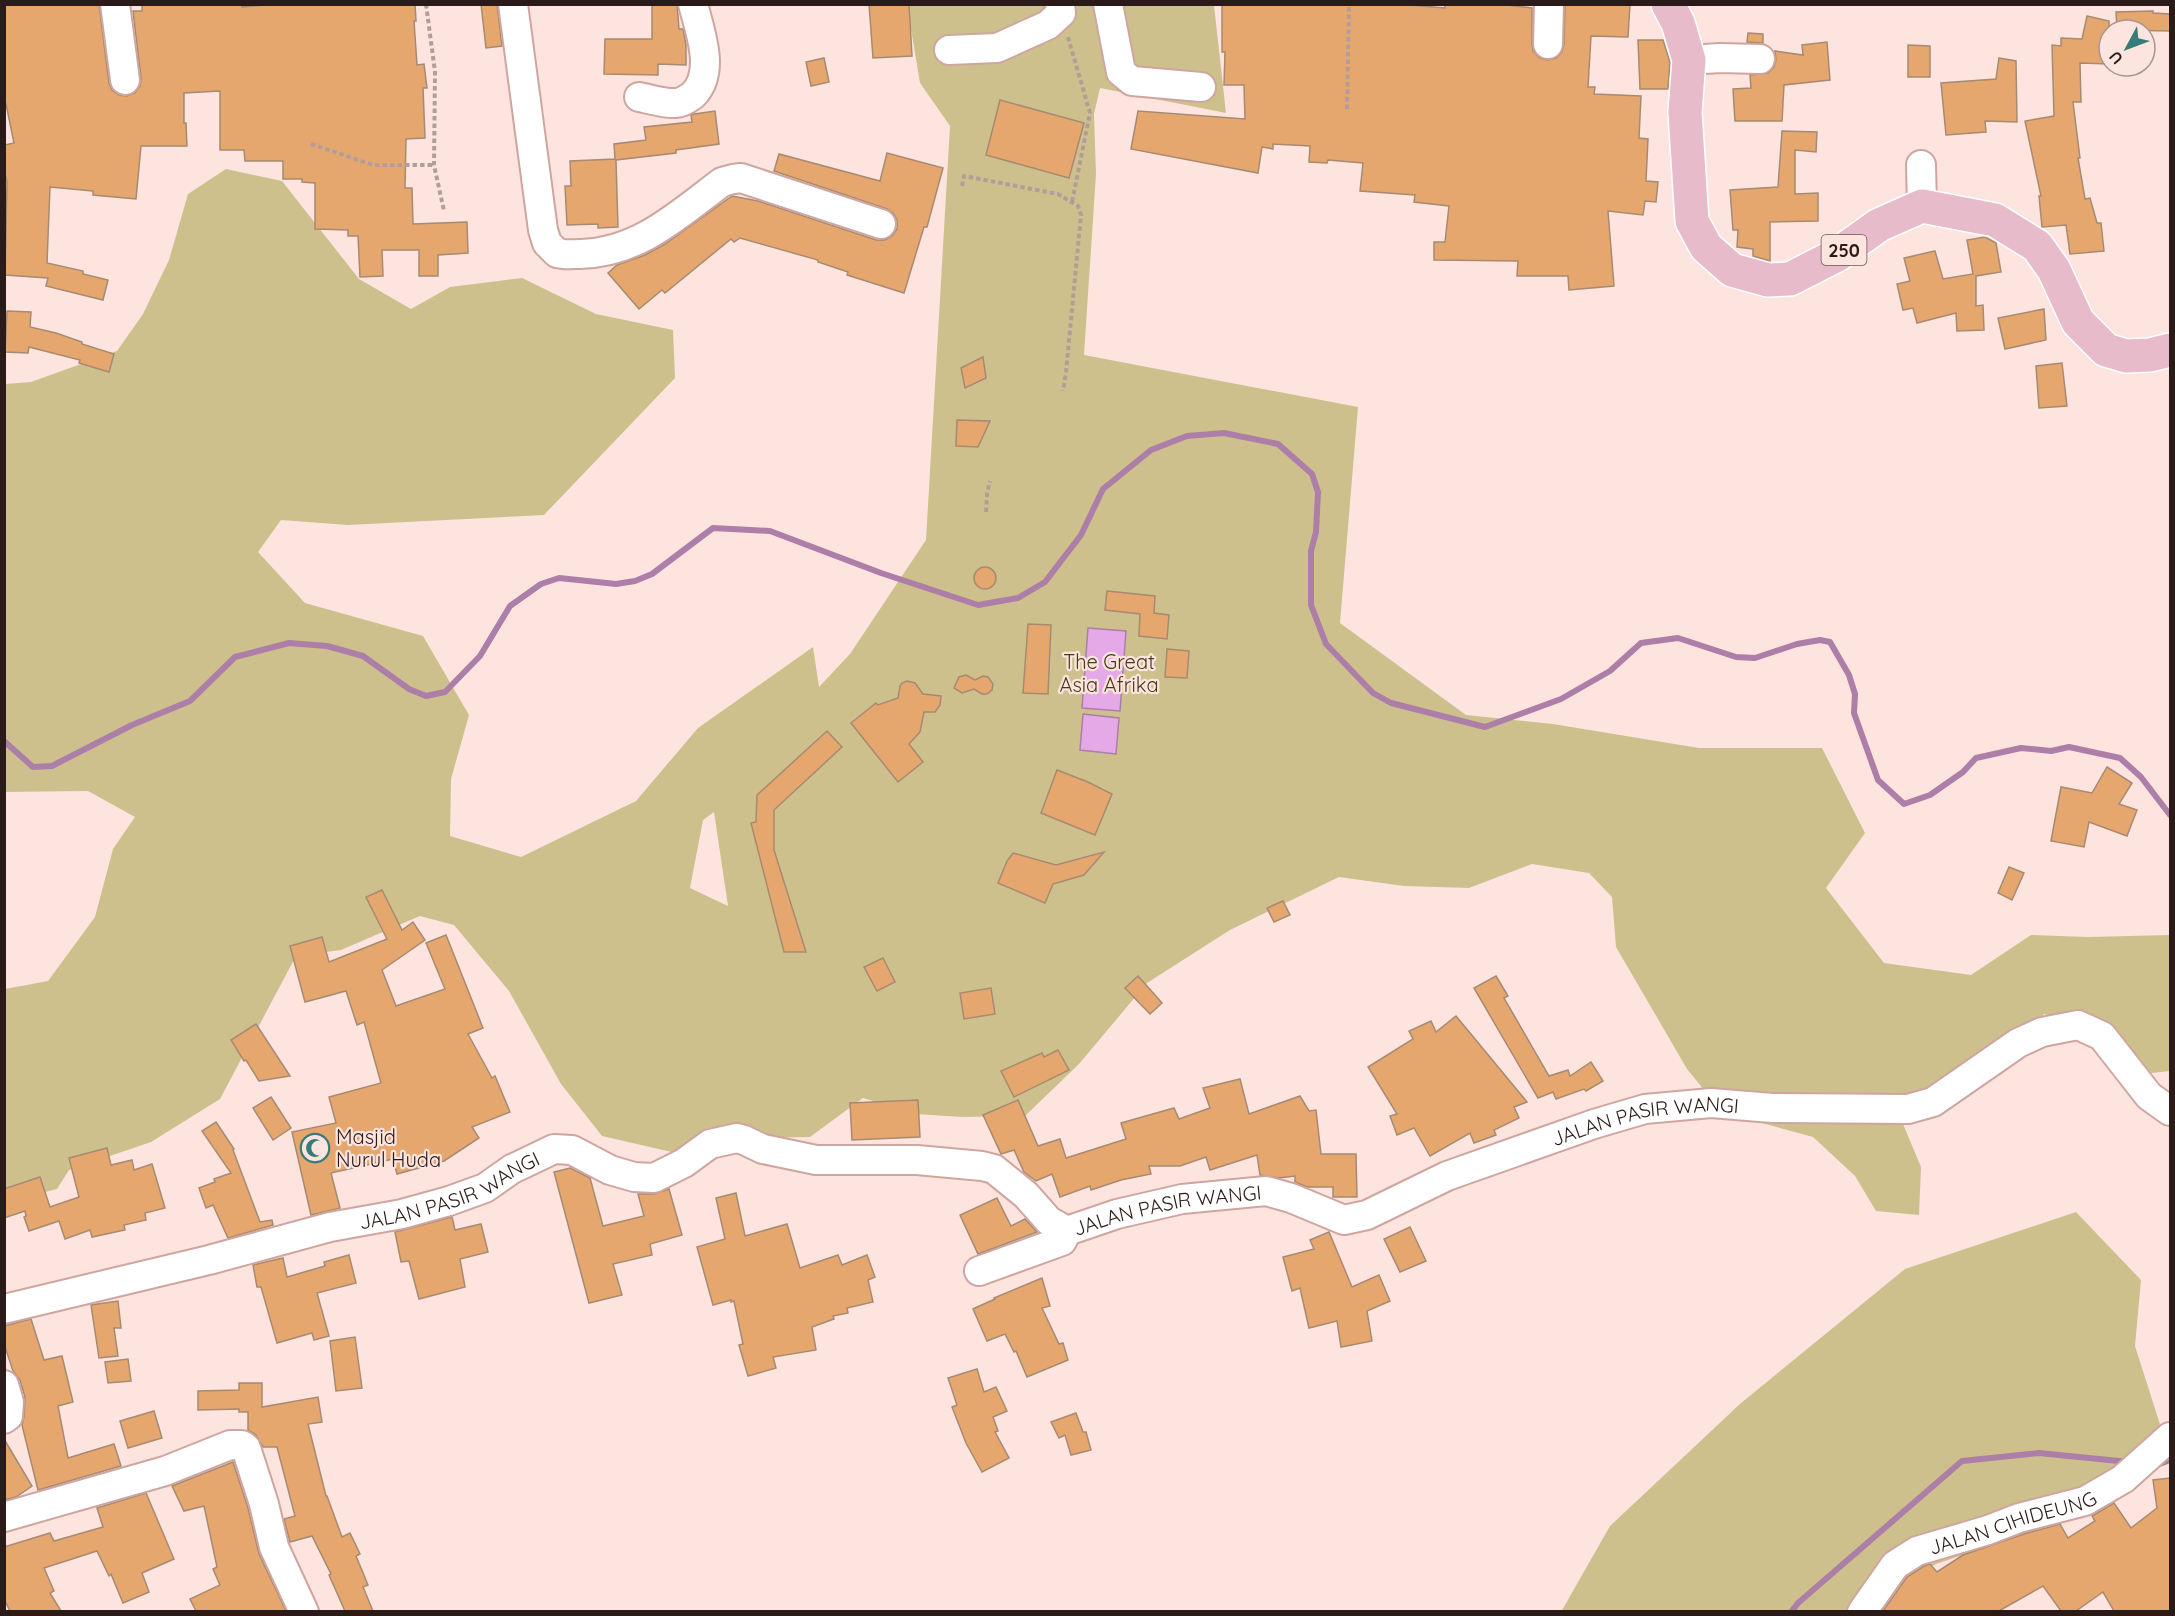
<svg xmlns="http://www.w3.org/2000/svg" width="2175" height="1616" font-family="Quicksand,sans-serif">
  <style>
    .green { fill: #cec08d; fill-rule: evenodd }
    .water { fill: #e4a9e6; stroke: #ac7ea8; stroke-width: 1.5 }
    .lines { fill: none; stroke-linecap: round; stroke-linejoin: round }
    .stream { stroke: #ac7ea8; stroke-width: 6 }
    .building { fill: #e6a76e; stroke: #a78a72; stroke-width: 1.5 }
    .minor-casing { stroke: #cfa69f; stroke-width: 32 }
    .major-casing { stroke: #fff; stroke-width: 36 }
    .path { stroke: #b39d99; stroke-width: 4; stroke-dasharray: 4.5 3; stroke-linecap: butt }
    .minor { stroke: #fff; stroke-width: 28 }
    .major { stroke: #e7bbca; stroke-width: 33 }
    .labels { text-anchor: middle; dominant-baseline: central; stroke-width: 4.5; stroke-linejoin: round; paint-order: stroke }
    .shield { fill: #fee4df; stroke: #6a5754; stroke-width: 1.5 }
    .shield-label { font-size: 18px; font-weight: bold; fill: #2a1b18 }
    .park-label { font-size: 20px; fill: #433a16; stroke: #fee4df }
    .street-label { font-size: 20px; fill: #2a1b18; stroke: #fee4df }
    .poi-label { font-size: 20px; fill: #2a1b18; stroke: #fee4df; text-anchor: start }
  </style>
  <rect width="100%" height="100%" fill="#fee4df"/>
  <g class="green">
    <path d="M 907,5 L 1214,5 L 1226,113 L 1100,88 L 1094,114 L 1096,174 L 1084,355 L 1358,407 L 1340,623 L 1466,715 L 1553,724 L 1699,748 L 1822,748 L 1865,833 L 1826,888 L 1884,963 L 1971,975 L 2031,935 L 2088,937 L 2170,935 L 2170,1071 L 2142,1074 L 2094,1029 L 2044,1014 L 2002,1074 L 1930,1086 L 1898,1112 L 1921,1167 L 1919,1215 L 1876,1211 L 1855,1176 L 1813,1137 L 1722,1112 L 1687,1069 L 1616,947 L 1612,897 L 1589,873 L 1532,864 L 1469,888 L 1404,886 L 1339,877 L 1230,930 L 1147,983 L 1079,1064 L 1025,1116 L 962,1117 L 915,1114 L 863,1098 L 810,1137 L 762,1138 L 689,1156 L 602,1136 L 561,1084 L 509,991 L 454,925 L 420,916 L 341,950 L 296,956 L 220,1099 L 151,1142 L 69,1170 L 57,1189 L 5,1202 L 5,989 L 48,981 L 95,917 L 113,849 L 135,817 L 88,791 L 5,792 L 5,384 L 31,382 L 117,351 L 143,314 L 169,260 L 188,194 L 226,169 L 282,181 L 359,279 L 411,309 L 450,287 L 522,278 L 596,314 L 673,330 L 675,378 L 544,515 L 348,525 L 281,520 L 258,552 L 305,603 L 423,636 L 469,715 L 451,779 L 450,836 L 521,857 L 636,801 L 698,728 L 813,647 L 819,687 L 850,654 L 926,540 L 950,126 L 920,83 ZM 714,812 L 728,906 L 690,888 L 703,820 Z"/>
    <polygon points="2076,1212 2141,1280 2135,1346 2164,1437 2045,1527 1936,1564 1857,1611 1561,1612 1610,1526 1741,1403 1905,1269"/>
  </g>
  <g class="water">
    <polygon points="1088,628 1126,631 1120,711 1082,708"/>
    <polygon points="1083,714 1119,718 1116,754 1080,750"/>
  </g>
  <g class="lines">
    <g class="stream">
      <polyline points="4,741 33,767 52,766 132,725 190,701 235,657 289,643 327,646 363,656 409,689 426,696 445,692 480,656 510,606 541,584 559,578 616,584 635,581 652,574 713,528 770,531 881,573 978,605 1018,598 1045,582 1081,535 1103,489 1151,450 1187,436 1224,433 1278,444 1312,474 1318,492 1316,532 1311,551 1311,605 1326,644 1373,693 1391,703 1485,727 1561,699 1610,671 1641,643 1678,638 1736,657 1755,658 1797,644 1820,640 1830,642 1849,675 1855,694 1854,713 1878,780 1904,804 1930,795 1963,772 1976,758 2021,748 2051,751 2069,747 2120,758 2141,777 2170,815"/>
      <polyline points="2157,1465 2170,1460"/>
      <polyline points="1791,1612 1798,1603 1962,1461 2039,1453 2129,1462"/>
    </g>
  </g>
  <g class="building">
    <polygon points="4,4 99,4 109,83 112,90 119,95 127,96 135,93 140,86 141,78 133,11 142,11 142,4 242,4 242,7 274,4 415,4 416,21 414,21 417,65 424,64 427,88 423,88 425,138 406,139 405,188 412,188 413,224 467,222 468,253 438,255 438,276 419,276 419,250 382,250 383,276 360,277 358,236 348,236 348,230 315,229 315,183 302,182 302,179 283,179 283,161 245,161 244,150 220,150 220,91 184,93 184,123 186,123 187,146 141,146 136,199 93,195 93,191 50,187 47,263 83,271 83,274 108,280 103,300 46,286 48,278 5,275 7,182 4,169 4,145 14,143 6,104 4,104"/>
    <polygon points="481,4 497,4 502,46 486,48"/>
    <polygon points="652,4 677,4 679,29 683,29 686,45 686,65 658,64 658,75 604,74 605,39 652,39"/>
    <polygon points="869,4 909,4 912,56 873,58"/>
    <polygon points="1222,4 1398,4 1445,8 1445,4 1497,4 1532,8 1532,44 1533,51 1540,58 1548,60 1556,58 1562,52 1564,44 1565,4 1630,4 1628,37 1591,36 1588,87 1595,87 1594,94 1641,96 1639,138 1648,139 1646,181 1658,182 1656,202 1645,201 1643,215 1608,211 1614,286 1569,290 1568,276 1517,276 1518,261 1434,260 1434,242 1445,242 1449,206 1414,202 1415,195 1360,191 1363,163 1328,160 1327,163 1309,162 1310,146 1273,144 1273,149 1262,147 1258,173 1131,149 1138,111 1245,119 1244,85 1224,85 1225,52 1222,52"/>
    <polygon points="2153,11 2153,13 2170,14 2170,31 2117,30 2116,12"/>
    <polygon points="2087,16 2109,21 2109,64 2080,63 2081,102 2073,102 2080,158 2078,158 2085,199 2090,198 2097,223 2101,223 2104,251 2070,254 2066,225 2042,227 2039,196 2041,196 2025,121 2054,116 2052,45 2061,46 2061,38 2082,39"/>
    <polygon points="1748,33 1763,34 1763,43 1747,42"/>
    <polygon points="1638,40 1663,40 1670,62 1668,89 1640,89"/>
    <polygon points="1827,42 1830,80 1784,85 1782,121 1735,121 1733,89 1751,88 1750,75 1768,73 1774,67 1776,60 1775,51 1803,55 1802,45"/>
    <polygon points="1908,45 1930,46 1930,77 1908,77"/>
    <polygon points="824,58 829,82 811,86 806,62"/>
    <polygon points="1999,58 2016,61 2017,122 1985,121 1986,132 1946,135 1941,83 1996,79"/>
    <polygon points="1000,100 1084,123 1069,178 986,155"/>
    <polygon points="715,111 719,144 676,150 676,153 616,160 618,227 598,228 598,224 567,225 565,186 571,186 570,161 615,159 614,144 646,140 644,127 692,122 691,115 694,114"/>
    <polygon points="1782,131 1817,132 1816,152 1795,150 1795,194 1818,193 1818,221 1770,222 1770,261 1753,256 1753,249 1737,247 1738,230 1733,230 1730,190 1778,187"/>
    <polygon points="887,153 943,168 927,227 924,227 904,293 847,275 848,272 818,262 818,260 740,238 734,242 731,239 665,293 662,290 639,309 608,273 617,265 645,255 665,244 732,196 758,201 876,240 885,240 892,236 897,229 897,220 893,213 887,209 774,171 779,154 880,181"/>
    <polygon points="1985,237 1996,243 2001,272 1976,276 1976,306 1983,305 1984,330 1957,331 1956,313 1917,323 1913,308 1903,310 1897,284 1910,281 1904,258 1935,251 1943,279 1973,274 1967,240"/>
    <polygon points="2044,309 2046,340 2005,349 1998,318"/>
    <polygon points="7,311 31,312 30,327 56,333 82,342 82,344 114,354 109,372 79,363 80,360 29,347 28,353 5,352"/>
    <polygon points="983,357 986,378 965,388 961,368"/>
    <polygon points="2062,363 2067,406 2039,408 2036,366"/>
    <polygon points="957,420 990,421 978,447 956,446"/>
    <circle cx="985" cy="578" r="11"/>
    <polygon points="1107,591 1155,596 1154,613 1169,615 1167,639 1139,636 1140,614 1105,610"/>
    <polygon points="1028,624 1051,625 1048,694 1023,693"/>
    <polygon points="1167,649 1189,651 1187,678 1165,677"/>
    <polygon points="966,675 975,680 983,676 988,677 993,684 992,690 987,694 982,694 974,689 962,693 954,688 959,677"/>
    <polygon points="907,681 915,683 923,694 941,696 940,705 935,712 924,712 920,732 909,744 923,762 898,782 851,723 876,703 878,705 898,698 900,686 902,683"/>
    <polygon points="827,731 842,747 774,810 774,850 806,952 784,952 751,823 756,822 757,795"/>
    <polygon points="2107,767 2132,783 2119,804 2137,810 2127,836 2089,822 2084,847 2051,841 2061,787 2092,793"/>
    <polygon points="1057,770 1088,782 1112,794 1095,835 1041,813"/>
    <polygon points="1104,852 1084,875 1053,884 1045,903 998,883 1007,861 1013,853 1056,865"/>
    <polygon points="2009,867 2024,873 2012,900 1998,893"/>
    <polygon points="382,890 402,930 413,922 425,940 382,970 396,1006 445,989 426,943 446,935 483,1028 468,1034 492,1078 495,1076 510,1112 472,1127 479,1138 444,1161 397,1174 393,1159 331,1173 340,1208 311,1215 292,1132 336,1123 329,1097 381,1083 364,1022 357,1025 346,991 305,1002 290,946 322,937 329,962 387,939 366,897"/>
    <polygon points="1283,901 1290,915 1274,922 1267,908"/>
    <polygon points="883,958 895,982 877,991 864,967"/>
    <polygon points="1138,976 1162,1003 1150,1014 1125,988"/>
    <polygon points="1496,976 1508,996 1504,998 1549,1076 1568,1070 1570,1076 1591,1062 1603,1081 1586,1091 1584,1089 1556,1099 1553,1092 1538,1098 1474,988"/>
    <polygon points="991,988 995,1014 964,1019 960,993"/>
    <polygon points="1456,1016 1527,1102 1514,1107 1519,1118 1494,1130 1496,1135 1474,1143 1470,1133 1430,1156 1414,1128 1397,1135 1390,1116 1397,1114 1368,1067 1413,1039 1409,1031 1431,1021 1436,1032"/>
    <polygon points="256,1024 290,1076 259,1081 246,1060 244,1061 231,1040"/>
    <polygon points="1058,1050 1069,1070 1014,1097 1001,1071 1042,1053 1044,1057"/>
    <polygon points="1240,1079 1249,1114 1300,1096 1309,1111 1316,1110 1321,1154 1356,1154 1357,1197 1333,1197 1333,1187 1307,1187 1295,1182 1295,1176 1279,1178 1260,1175 1257,1155 1210,1170 1206,1157 1180,1166 1149,1166 1151,1174 1121,1180 1091,1190 1090,1186 1060,1197 1052,1174 1036,1181 1024,1172 1014,1150 1001,1154 983,1115 1018,1100 1038,1146 1060,1139 1066,1158 1126,1139 1121,1123 1174,1108 1179,1119 1210,1108 1203,1088"/>
    <polygon points="271,1097 291,1128 273,1140 253,1108"/>
    <polygon points="918,1100 920,1137 852,1140 850,1103"/>
    <polygon points="216,1122 234,1149 233,1150 260,1222 272,1220 273,1225 228,1238 213,1205 206,1208 199,1188 215,1182 214,1179 231,1173 202,1131"/>
    <polygon points="107,1148 111,1165 132,1160 134,1170 152,1164 165,1208 145,1213 146,1220 124,1225 125,1230 92,1237 90,1230 65,1239 59,1221 29,1231 24,1217 26,1216 25,1211 4,1218 4,1189 40,1177 50,1207 79,1197 69,1158"/>
    <polygon points="570,1168 590,1178 603,1226 644,1216 638,1194 654,1194 669,1189 682,1235 650,1244 652,1255 613,1264 622,1295 589,1303 554,1172"/>
    <polygon points="736,1193 745,1236 787,1224 800,1268 838,1255 842,1265 867,1255 875,1277 868,1280 873,1302 847,1308 848,1313 833,1316 834,1319 812,1327 816,1350 773,1357 776,1368 748,1376 739,1345 743,1344 734,1301 731,1302 731,1300 713,1305 697,1247 725,1239 716,1198"/>
    <polygon points="997,1198 1011,1226 1025,1219 1037,1232 978,1254 960,1215"/>
    <polygon points="452,1217 455,1230 481,1224 488,1252 460,1259 465,1287 419,1299 409,1261 401,1262 395,1232"/>
    <polygon points="1410,1227 1426,1261 1400,1272 1384,1239"/>
    <polygon points="1329,1232 1352,1287 1379,1275 1390,1301 1367,1311 1372,1341 1341,1347 1337,1321 1309,1328 1300,1288 1292,1291 1283,1257 1314,1249 1310,1240"/>
    <polygon points="349,1255 356,1283 317,1293 329,1336 314,1340 312,1333 277,1343 261,1287 257,1287 253,1265 283,1258 287,1277 325,1266 324,1262"/>
    <polygon points="1042,1278 1050,1306 1042,1308 1059,1344 1063,1343 1068,1360 1027,1377 1016,1351 1014,1352 1005,1334 987,1341 973,1309 995,1299 994,1298"/>
    <polygon points="118,1301 121,1328 114,1328 118,1356 99,1358 91,1305"/>
    <polygon points="31,1319 44,1360 62,1356 73,1402 58,1406 68,1458 114,1444 121,1466 38,1490 22,1425 24,1417 25,1397 20,1380 13,1371 4,1344 4,1326"/>
    <polygon points="355,1337 362,1388 336,1391 330,1341"/>
    <polygon points="128,1359 131,1381 108,1383 105,1362"/>
    <polygon points="977,1369 984,1392 996,1387 1007,1411 993,1417 998,1431 995,1432 1009,1458 982,1472 966,1443 952,1407 957,1405 948,1378"/>
    <polygon points="239,1383 262,1383 262,1407 318,1397 322,1422 308,1424 326,1496 327,1496 342,1537 350,1533 360,1554 356,1556 368,1585 363,1587 373,1611 345,1611 329,1575 331,1574 312,1536 290,1542 284,1519 295,1516 277,1447 263,1447 256,1435 248,1430 248,1412 239,1412 239,1409 198,1410 198,1391 239,1390"/>
    <polygon points="154,1411 162,1438 128,1448 120,1421"/>
    <polygon points="1076,1413 1083,1432 1086,1432 1091,1450 1071,1455 1065,1435 1059,1438 1051,1422"/>
    <polygon points="4,1439 32,1486 16,1497 4,1500"/>
    <polygon points="233,1462 248,1508 259,1554 286,1611 196,1611 190,1599 220,1585 213,1569 217,1567 204,1506 184,1511 172,1486"/>
    <polygon points="2170,1478 2170,1611 2114,1611 2103,1592 2076,1611 2061,1611 2043,1586 1999,1611 1883,1611 1907,1577 1924,1566 1930,1564 1937,1572 1963,1555 2024,1534 2060,1524 2068,1538 2095,1521 2092,1516 2114,1503 2131,1528 2157,1508 2153,1480"/>
    <polygon points="146,1493 174,1559 142,1573 149,1592 123,1603 111,1574 109,1576 97,1551 44,1568 54,1591 50,1593 61,1611 10,1611 4,1599 4,1547 50,1533 54,1541 103,1527 97,1508"/>
  </g>
  <g class="lines">
    <g class="minor-casing">
      <g id="minor">
        <polyline points="115,4 125,80"/>
        <path d="M 513,4 L 543,230 L 547,243 L 557,253 C 564,255 572,254 580,254 C 638,253 678,215 722,182 L 733,179 L 741,178 L 881,224"/>
        <polyline points="1108,4 1121,72 1132,81 1201,87"/>
        <polyline points="1548,44 1549,4"/>
        <polyline points="949,50 997,48 1048,25 1061,13 1060,4"/>
        <polyline points="1689,60 1720,58 1760,59"/>
        <path d="M 639,97 C 650,99 665,104 676,103 C 681,103 689,98 693,95 C 716,72 700,32 693,4"/>
        <polyline points="1921,165 1922,206"/>
        <polyline points="979,1271 1062,1241 1067,1231"/>
        <path id="s1" d="M 4,1309 L 209,1260 L 330,1227 L 402,1214 L 449,1201 L 485,1188 L 512,1169 L 554,1149 L 572,1150 L 610,1170 L 634,1177 L 654,1178 L 684,1163 L 710,1144 L 737,1138 L 744,1140 L 763,1149 L 816,1160 L 917,1160 L 982,1166 L 994,1169 L 1026,1195 L 1049,1221 L 1067,1231 L 1117,1214 L 1182,1199 L 1266,1191 L 1291,1198 L 1344,1220 L 1367,1215 L 1447,1176 L 1594,1124 L 1645,1109 L 1711,1103 L 1772,1108 L 1908,1109 L 1933,1102 L 2018,1043 L 2042,1032 L 2078,1025 L 2102,1036 L 2149,1096 L 2170,1111"/>
        <polyline points="4,1385 9,1402 8,1416 4,1419"/>
        <polyline points="4,1517 165,1471 230,1445 242,1445 246,1448 264,1504 274,1547 304,1612"/>
        <path id="s2" d="M 1862,1612 L 1895,1565 L 1917,1551 L 1988,1530 L 2019,1518 L 2085,1501 L 2123,1479 L 2170,1437"/>
      </g>
    </g>
    <g class="major-casing">
      <polyline id="major" points="1668,4 1678,23 1689,60 1685,112 1692,221 1706,247 1732,270 1768,280 1790,279 1837,255 1879,225 1922,206 1995,220 2037,246 2054,270 2078,322 2106,350 2126,356 2150,355 2170,350"/>
    </g>
    <g class="path">
      <polyline points="426,4 435,72 434,165 444,211"/>
      <polyline points="1068,37 1090,113 1072,202"/>
      <polyline points="1347,109 1349,4"/>
      <polyline points="311,144 373,165 434,165"/>
      <polyline points="962,186 964,176 1058,194 1078,206 1081,215 1066,372 1063,391"/>
      <polyline points="986,512 987,494 990,481"/>
    </g>
    <use href="#minor" class="minor"/>
    <use href="#major" class="major"/>
  </g>
  <defs>
    <g id="mosque-ring" transform="scale(1.5)"><circle r="9.5" fill="#fee4df" stroke="#347d7a" stroke-width="1.5"/><path d="M3.5-4.9A6 6 0 1 0 3.5 4.9A5 5 0 1 1 3.5-4.9Z" fill="#347d7a"/></g>
  </defs>
  <g fill-rule="evenodd">
    <use href="#mosque-ring" x="315" y="1148"/>
  </g>
  <g class="labels">
    <rect class="shield" x="1821.5" y="235" width="45" height="30" rx="4.5"/>
    <g class="shield-label">
      <text x="1844" y="250">250</text>
    </g>
    <g class="park-label">
      <text x="1109" y="661">The Great<tspan x="1109" dy="23">Asia Afrika</tspan></text>
    </g>
    <g class="street-label">
      <text stroke="none"><textPath href="#s1" startOffset="1740">JALAN PASIR WANGI</textPath></text>
      <text stroke="none"><textPath href="#s1" startOffset="462">JALAN PASIR WANGI</textPath></text>
      <text stroke="none"><textPath href="#s1" startOffset="1236">JALAN PASIR WANGI</textPath></text>
      <text stroke="none"><textPath href="#s2" startOffset="183">JALAN CIHIDEUNG</textPath></text>
    </g>
    <g class="poi-label">
      <text x="336" y="1136">Masjid<tspan x="336" dy="23">Nurul Huda</tspan></text>
    </g>
  </g>
  <rect width="2175" height="1616" fill="none" stroke="#2a1b18" stroke-width="12"/>
  <g transform="translate(2127 48) rotate(229)"><circle r="28" fill="#fee4df" stroke="#a9948f" stroke-width="1.5"/>
  <path d="M0-4.5L10 22L0 15L-10 22Z" fill="#347d7a"/>
  <text y="-9" font-size="16" font-weight="bold" text-anchor="middle" fill="#2a1b18">U</text>
  </g>
</svg>
